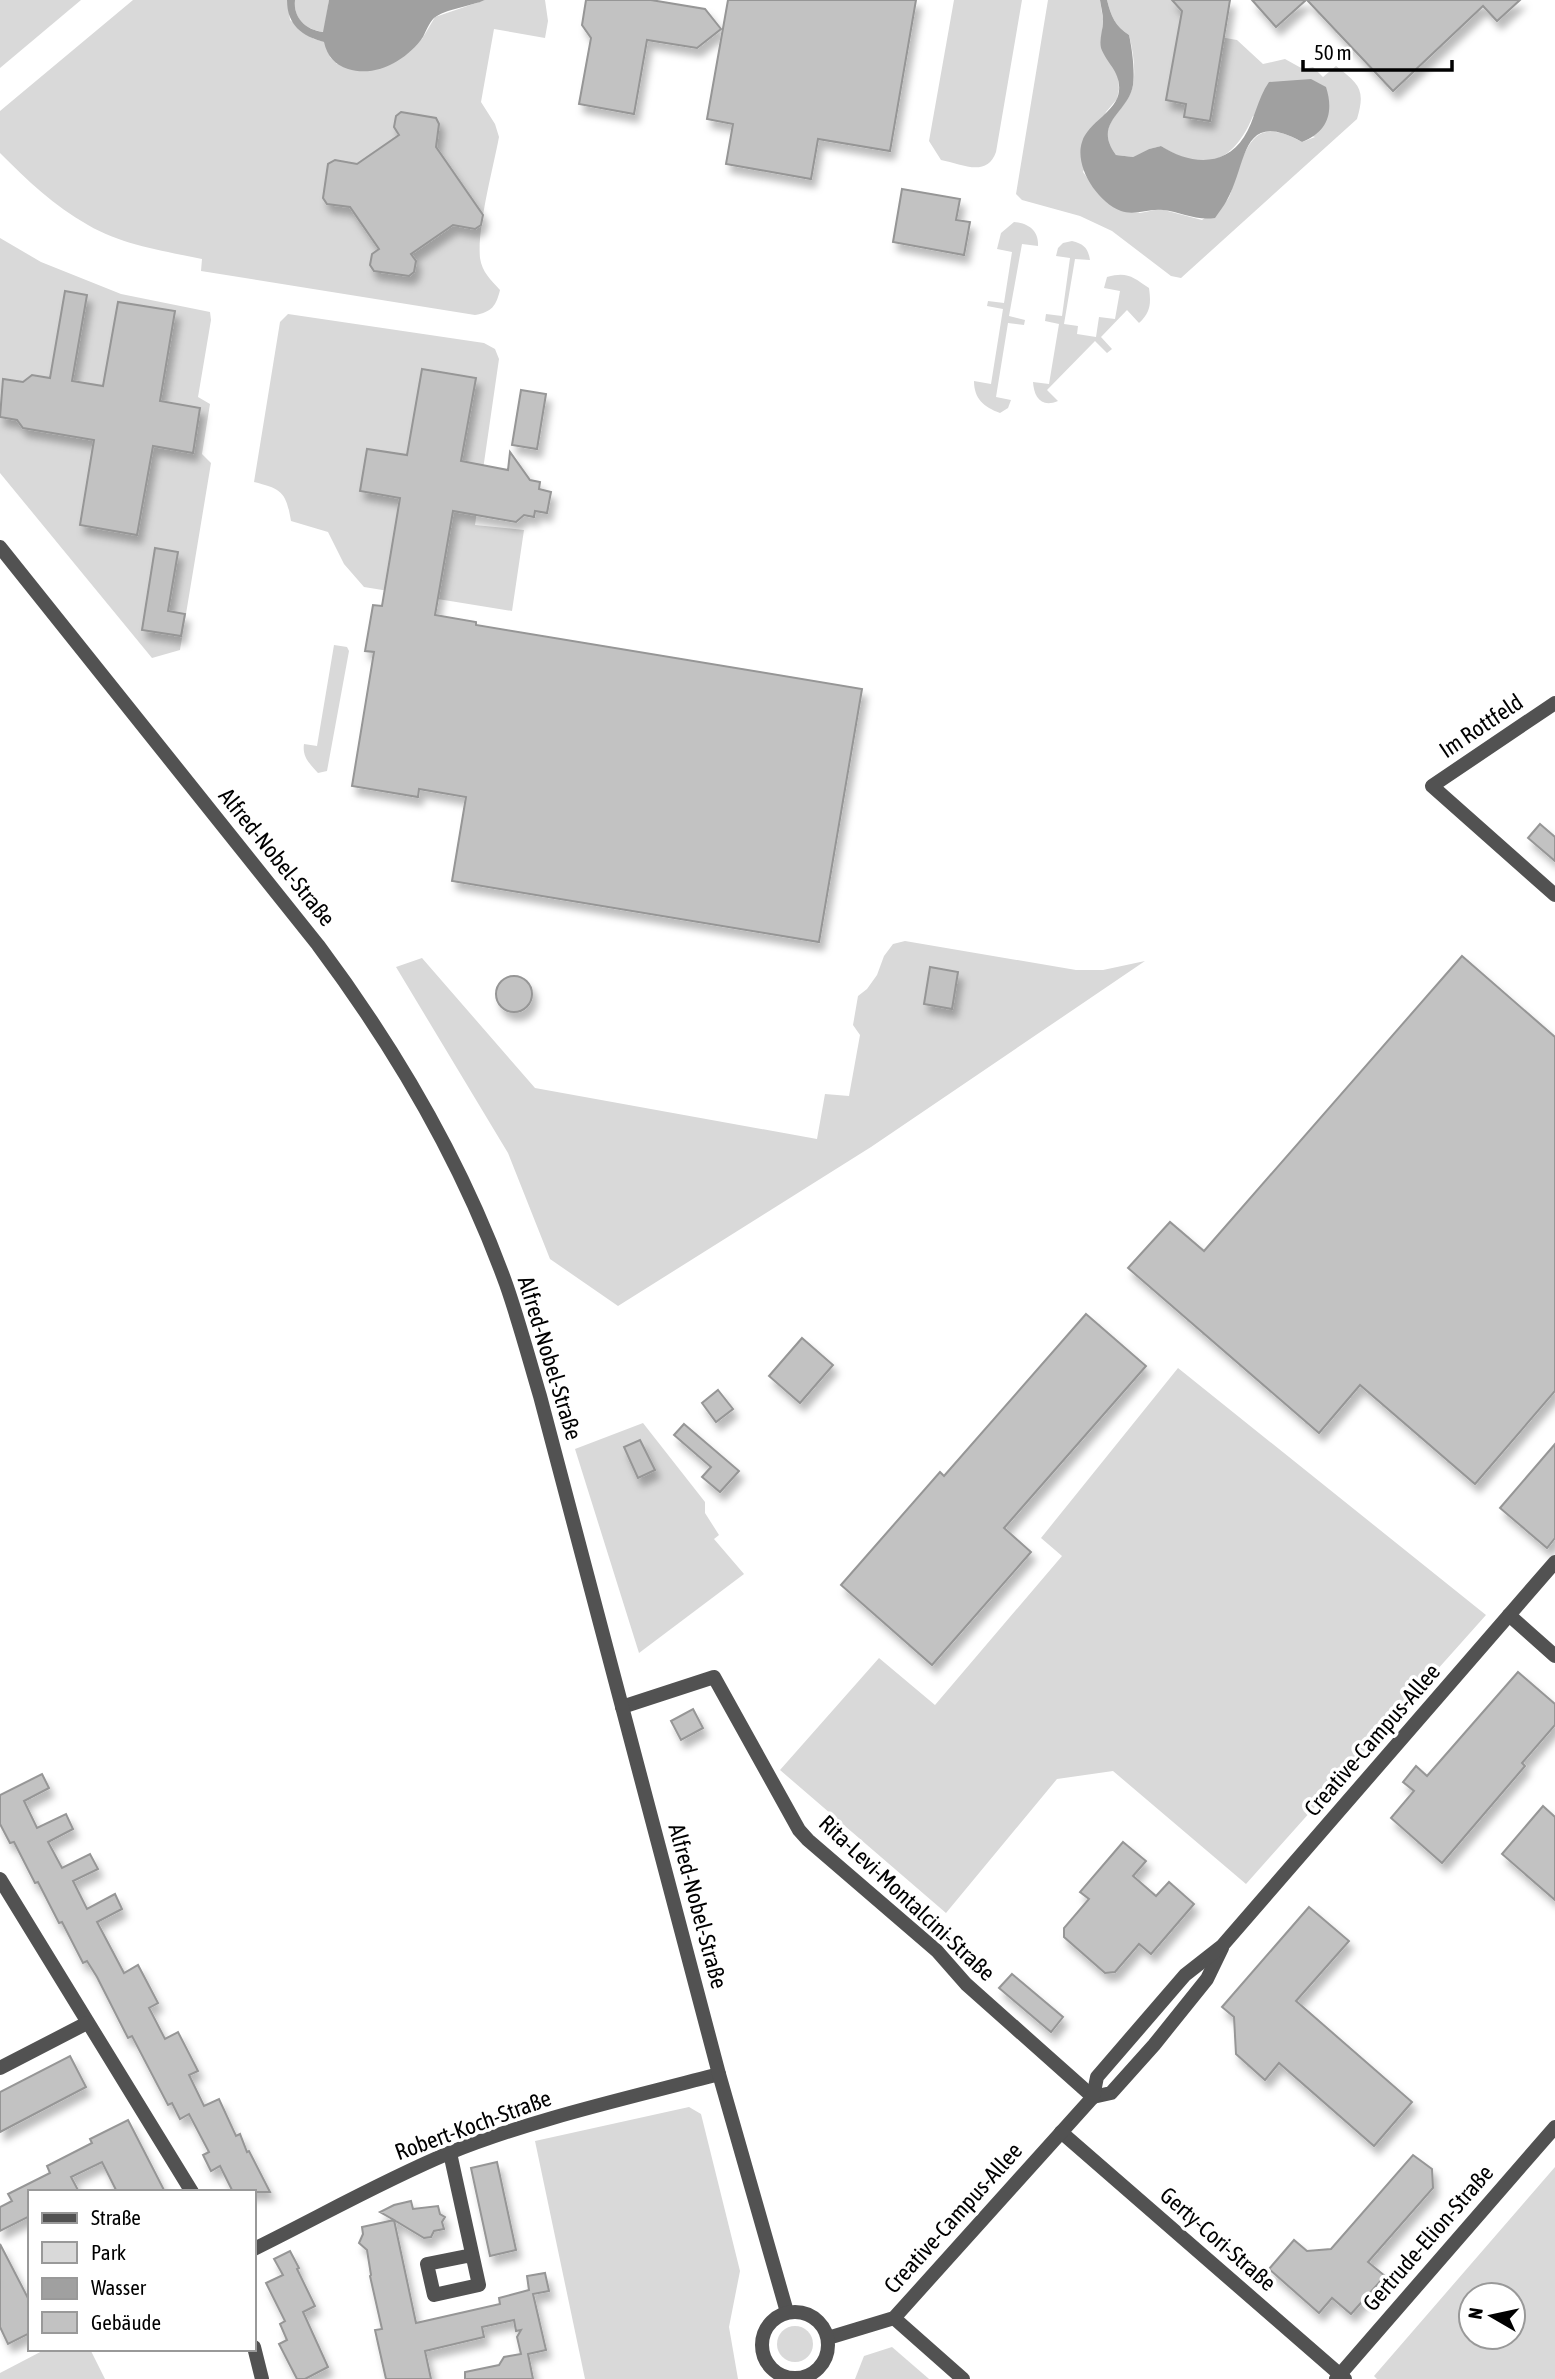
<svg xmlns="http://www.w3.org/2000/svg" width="1555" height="2379" font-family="'Asap Condensed',sans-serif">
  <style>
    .green { fill: #d9d9d9; fill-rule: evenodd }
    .water { fill: #a0a0a0 }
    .building { fill: #c2c2c2; stroke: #969696; stroke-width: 2; filter: url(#shadow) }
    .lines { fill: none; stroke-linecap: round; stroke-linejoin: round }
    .minor { stroke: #525252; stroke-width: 14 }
    .tertiary { stroke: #525252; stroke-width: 14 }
    .labels { text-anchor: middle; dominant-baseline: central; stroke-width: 7; stroke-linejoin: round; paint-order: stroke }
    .street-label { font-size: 23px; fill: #000; stroke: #fff }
  </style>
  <defs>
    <filter id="shadow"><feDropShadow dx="4.5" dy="8" stdDeviation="3.5" flood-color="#0004"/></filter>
  </defs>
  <rect width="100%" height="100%" fill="#fff"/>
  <g class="green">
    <polygon points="0,0 81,0 0,68"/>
    <path d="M 133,0 L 287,0 L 290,20 L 314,39 L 325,42 L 330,57 L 337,64 L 422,39 L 435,17 L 485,0 L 545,0 L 548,21 L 545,38 L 494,29 L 481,102 L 495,124 L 499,137 C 493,169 477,228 480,258 C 482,272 491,280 500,290 C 496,306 492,312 475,315 L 201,271 L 202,259 C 164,251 122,245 88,225 C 54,206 27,180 0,153 L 0,111 Z"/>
    <path d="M 295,0 L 329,0 L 324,32 C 306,30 293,19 295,0 Z"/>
    <path d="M 954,0 L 1022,0 L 996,152 C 987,178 962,164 941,160 L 929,141 Z"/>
    <path d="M 1048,0 L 1100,0 L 1103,20 L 1101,47 L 1118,75 L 1119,89 L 1117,99 L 1106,112 L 1083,172 L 1097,191 L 1120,210 L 1140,213 L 1160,209 L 1202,220 C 1210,214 1222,207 1228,199 C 1232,193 1233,181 1236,174 C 1251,134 1261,120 1302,142 L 1315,137 L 1253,116 C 1234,162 1204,175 1161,146 L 1149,149 L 1133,157 L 1116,155 C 1092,122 1127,114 1133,85 C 1136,71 1133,50 1129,35 C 1115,26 1111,16 1107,0 L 1191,0 L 1214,36 L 1237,40 L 1263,64 L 1285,59 L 1303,69 L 1313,67 L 1323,77 L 1336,66 C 1359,84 1366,89 1357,119 L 1181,278 L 1171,276 L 1112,231 L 1080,216 L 1022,200 L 1016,194 Z"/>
    <path d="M 1014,222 C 1028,223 1039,230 1038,246 L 1022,244 L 1009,316 L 1025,320 L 1024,325 L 1008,323 L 996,397 L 1011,400 L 1008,408 L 1000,413 C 984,407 974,399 974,381 L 991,384 L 1003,309 L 987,306 L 988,301 L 1004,303 L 1012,252 L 997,249 L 1001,233 Z"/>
    <polygon points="0,238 41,262 121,294 210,312 211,320 198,397 210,404 202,454 211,463 180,650 152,658 0,473"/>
    <path d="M 1072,241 C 1084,244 1088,248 1090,260 L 1075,259 L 1064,324 L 1078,326 L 1077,334 L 1096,337 L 1099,317 L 1115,319 L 1120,291 L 1104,288 L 1107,277 C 1127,271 1133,277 1149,288 C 1151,303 1151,312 1139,323 L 1127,310 L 1101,337 L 1112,349 L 1107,353 L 1095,341 L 1047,390 L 1058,401 C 1041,408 1034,397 1033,382 L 1049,384 L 1059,324 L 1045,321 L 1046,314 L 1062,316 L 1070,258 L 1056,256 L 1058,248 L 1063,243 Z"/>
    <path d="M 288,314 L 484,343 L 495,349 L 499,359 L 475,525 L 524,530 L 512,611 L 364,587 L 344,564 L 328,532 L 291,521 C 286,492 282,489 254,482 L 280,322 Z"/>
    <path d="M 334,645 L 347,647 L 349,651 L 327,771 L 318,773 C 310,764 302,757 304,744 L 317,746 Z"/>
    <polygon points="905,941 1076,970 1103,970 1145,961 871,1147 618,1306 550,1259 508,1153 396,967 422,958 535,1088 817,1139 825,1094 849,1096 860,1035 853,1025 858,996 867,989 877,975 884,956 893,944"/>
    <polygon points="1178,1368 1486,1615 1246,1884 1113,1771 1057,1779 946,1913 780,1770 879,1658 935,1705 1062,1556 1041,1538"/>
    <polygon points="643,1423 705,1502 705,1513 719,1535 714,1539 744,1574 639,1653 575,1449"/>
    <polygon points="689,2107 701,2114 740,2271 729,2327 738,2379 585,2379 535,2141"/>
    <path d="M 1555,2167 L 1555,2379 L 1377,2379 L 1374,2376 ZM 1471,2295 L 1513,2295 L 1513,2337 L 1471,2337 Z"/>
    <circle cx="795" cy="2344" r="18"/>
    <polygon points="892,2347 929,2379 855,2379 864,2356"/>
    <polygon points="46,2349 90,2349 105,2379 0,2379 0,2373"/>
  </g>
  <g class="water">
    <path d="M 287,0 L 295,0 C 293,18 306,30 323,32 L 329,0 L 485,0 C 472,6 445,9 434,18 C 429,23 426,31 423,37 C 407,60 376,78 348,69 C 335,65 327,56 324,42 C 302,36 287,25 287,0 Z"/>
    <path d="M 1100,0 L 1107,0 C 1111,16 1115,26 1129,35 C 1132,48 1135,72 1133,85 C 1128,114 1092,122 1116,155 L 1133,157 L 1149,149 L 1161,146 C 1189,164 1224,168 1244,137 C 1255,120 1257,99 1269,82 L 1311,79 L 1326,87 C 1334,112 1328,132 1302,142 C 1240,108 1248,163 1227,200 C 1224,206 1219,212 1215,218 C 1196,221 1181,212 1163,210 C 1149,208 1135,216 1121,211 C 1097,202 1074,166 1082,142 C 1088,122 1117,112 1119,91 C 1121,72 1107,64 1101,48 C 1099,39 1103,30 1103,21 C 1103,14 1101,7 1100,0 Z"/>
  </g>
  <g class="building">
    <polygon points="586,0 651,0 705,9 721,29 697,48 647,40 634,114 579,104 591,38 582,25"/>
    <polygon points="728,0 916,0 890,151 818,139 811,179 726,164 733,124 707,119"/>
    <polygon points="1172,0 1230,0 1210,121 1184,117 1186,104 1166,100 1182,11"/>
    <polygon points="1252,0 1306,0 1276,27"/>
    <polygon points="1307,0 1520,0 1497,21 1483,6 1393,91"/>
    <polygon points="401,112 436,118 439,124 436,147 483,215 481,225 475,229 453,225 411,254 416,261 414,272 409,276 374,271 370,265 372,254 379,249 350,207 327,204 323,198 328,164 335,160 357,164 399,135 394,127 396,116"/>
    <polygon points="902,189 960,199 956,220 970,222 964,255 893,242"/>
    <polygon points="65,291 87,295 72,381 103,386 118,302 175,311 160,401 200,408 193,453 153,446 137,535 80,525 94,440 23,428 17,420 0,417 3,379 23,382 32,375 50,378"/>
    <polygon points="422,369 476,378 461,461 508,470 510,452 530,480 540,482 539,489 551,492 547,513 535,511 534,517 524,515 516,522 453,511 435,615 476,622 476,625 862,689 819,942 452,881 466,797 419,789 418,797 352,786 374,652 365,651 373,605 382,606 400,498 360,491 367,449 407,455"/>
    <polygon points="521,390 546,394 537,449 512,445"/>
    <polygon points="155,548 178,552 168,611 185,614 181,636 142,630"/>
    <polygon points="1540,824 1555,837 1555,861 1528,838"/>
    <polygon points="1462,956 1555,1037 1555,1391 1475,1484 1360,1385 1319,1433 1128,1268 1170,1222 1204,1251"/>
    <polygon points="930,967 958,972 952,1009 924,1004"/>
    <circle cx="514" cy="994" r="18"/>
    <polygon points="1086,1314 1146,1366 1004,1528 1031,1552 932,1665 841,1585 940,1472 944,1476"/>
    <polygon points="802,1338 833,1365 800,1403 769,1376"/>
    <polygon points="718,1390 733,1409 716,1422 702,1403"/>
    <polygon points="684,1424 739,1471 720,1492 702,1477 711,1467 674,1435"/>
    <polygon points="640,1440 655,1470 638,1478 624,1447"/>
    <polygon points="1555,1444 1555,1538 1547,1548 1500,1508"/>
    <polygon points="1518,1672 1555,1704 1555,1725 1522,1763 1525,1766 1442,1863 1391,1818 1414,1791 1403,1782 1416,1766 1427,1776"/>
    <polygon points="693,1709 703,1728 681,1740 671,1721"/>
    <polygon points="42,1774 49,1788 24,1801 37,1828 66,1814 73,1829 48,1842 62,1868 90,1854 98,1869 73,1881 87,1909 115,1894 122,1909 97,1922 124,1973 138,1965 158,2003 149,2008 165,2039 178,2032 198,2071 189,2075 204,2106 219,2099 236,2136 240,2134 247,2152 249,2151 270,2192 233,2192 220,2166 211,2171 203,2155 209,2152 189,2114 180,2119 172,2103 168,2105 132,2036 128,2038 97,1977 87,1961 83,1963 62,1922 59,1923 38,1882 35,1883 14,1842 10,1843 0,1824 0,1795"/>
    <polygon points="1543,1806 1555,1817 1555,1900 1502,1854"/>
    <polygon points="1123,1842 1146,1861 1133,1876 1156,1896 1169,1882 1194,1904 1151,1954 1139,1944 1115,1972 1105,1973 1064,1937 1064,1928 1089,1899 1080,1892"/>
    <polygon points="1309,1907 1349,1941 1296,2001 1412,2102 1374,2146 1279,2063 1265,2080 1236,2054 1234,2017 1222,2007"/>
    <polygon points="1012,1974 1063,2017 1051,2032 999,1988"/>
    <polygon points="70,2056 86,2087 0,2132 0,2092"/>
    <polygon points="128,2120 165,2192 117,2192 102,2162 71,2177 79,2192 30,2192 30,2216 0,2231 0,2207 12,2201 8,2194 50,2173 47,2166 92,2143 90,2139"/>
    <polygon points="1413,2155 1432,2169 1433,2188 1368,2262 1385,2276 1351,2314 1332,2298 1319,2313 1269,2269 1294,2240 1307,2251 1331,2249"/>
    <polygon points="497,2162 516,2250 490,2256 471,2168"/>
    <polygon points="411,2201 413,2209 438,2206 440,2214 445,2217 442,2222 444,2229 434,2231 431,2237 424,2238 394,2220 416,2323 500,2304 499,2298 529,2290 527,2276 545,2273 549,2291 533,2294 546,2350 528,2354 533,2379 465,2379 465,2372 499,2365 504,2357 521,2354 517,2337 521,2330 516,2331 514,2320 482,2327 484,2337 425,2351 431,2379 386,2379 375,2330 382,2329 370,2276 371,2275 367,2250 359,2243 363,2234 362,2227 394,2220 380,2212 394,2205"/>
    <polygon points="0,2244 30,2302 30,2333 8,2344 0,2327"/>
    <polygon points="290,2251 299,2268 297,2269 315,2306 303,2312 328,2367 305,2379 297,2379 279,2344 287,2340 280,2324 285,2321 266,2283 283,2275 274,2259"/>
  </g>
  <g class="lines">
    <g class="minor">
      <polyline points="1555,703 1432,786 1555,895"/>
      <polyline points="1509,1615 1555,1656"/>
      <polyline points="622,1707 714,1677 799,1830 808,1840 937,1951 966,1984 1093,2097"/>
      <polyline points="0,1879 192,2192"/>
      <polyline points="0,2068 87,2023"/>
      <polyline points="1093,2097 1111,2093 1154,2045 1207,1979 1222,1948"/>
      <polyline points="1061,2132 1345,2379"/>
      <polyline points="450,2153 479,2285 434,2295 427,2264 472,2255"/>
      <path d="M 254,2249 C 319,2217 382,2181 449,2153 C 536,2118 629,2098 719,2074"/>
      <polyline points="894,2318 963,2379"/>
      <polyline points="828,2338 894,2318 1093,2097 1097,2077 1185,1975 1222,1946 1555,1562"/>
      <polyline points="254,2347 262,2379"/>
      <polyline points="1336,2379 1555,2127"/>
    </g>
    <g class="tertiary">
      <path d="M 0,547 L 318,945 C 395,1048 462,1162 506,1284 C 519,1321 529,1359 540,1396 L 719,2074 L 787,2312"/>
      <circle cx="795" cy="2345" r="33"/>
    </g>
  </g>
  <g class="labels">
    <g class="street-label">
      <text transform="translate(1481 726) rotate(-34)">Im Rottfeld</text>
      <text transform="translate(277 857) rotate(51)">Alfred-Nobel-Straße</text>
      <text transform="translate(550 1358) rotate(73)">Alfred-Nobel-Straße</text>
      <text transform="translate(1372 1740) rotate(-49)">Creative-Campus-Allee</text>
      <text transform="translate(907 1898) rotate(43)">Rita-Levi-Montalcini-Straße</text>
      <text transform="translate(698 1906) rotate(75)">Alfred-Nobel-Straße</text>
      <text transform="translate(473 2125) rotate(-20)">Robert-Koch-Straße</text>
      <text transform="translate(953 2218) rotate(-48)">Creative-Campus-Allee</text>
      <text transform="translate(1428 2238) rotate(-49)">Gertrude-Elion-Straße</text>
      <text transform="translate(1218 2239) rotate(41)">Gerty-Cori-Straße</text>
    </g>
  </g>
  <rect x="28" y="2190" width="228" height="161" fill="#ffffff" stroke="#999999" stroke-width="2"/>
  <rect x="42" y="2213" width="35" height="10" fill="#525252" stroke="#999999" stroke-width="2"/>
  <text x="91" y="2225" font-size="21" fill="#000000">Straße</text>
  <rect x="42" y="2242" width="35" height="21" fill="#d9d9d9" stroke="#999999" stroke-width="2"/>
  <text x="91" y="2260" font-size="21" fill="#000000">Park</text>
  <rect x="42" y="2278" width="35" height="21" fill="#a0a0a0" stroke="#999999" stroke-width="2"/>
  <text x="91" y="2295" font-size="21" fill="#000000">Wasser</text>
  <rect x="42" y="2312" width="35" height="21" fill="#c2c2c2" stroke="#999999" stroke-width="2"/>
  <text x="91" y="2330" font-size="21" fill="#000000">Gebäude</text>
  <g transform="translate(1492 2316) rotate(279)"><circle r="33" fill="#ffffff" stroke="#999999" stroke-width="2"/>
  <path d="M0-5L12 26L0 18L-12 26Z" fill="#000000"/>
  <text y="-10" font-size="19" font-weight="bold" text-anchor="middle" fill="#000000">N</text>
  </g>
  <path d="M1303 60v10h149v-10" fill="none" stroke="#000000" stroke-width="3.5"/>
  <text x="1314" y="60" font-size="21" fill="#000000" stroke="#ffffff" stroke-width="5" paint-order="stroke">50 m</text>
</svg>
